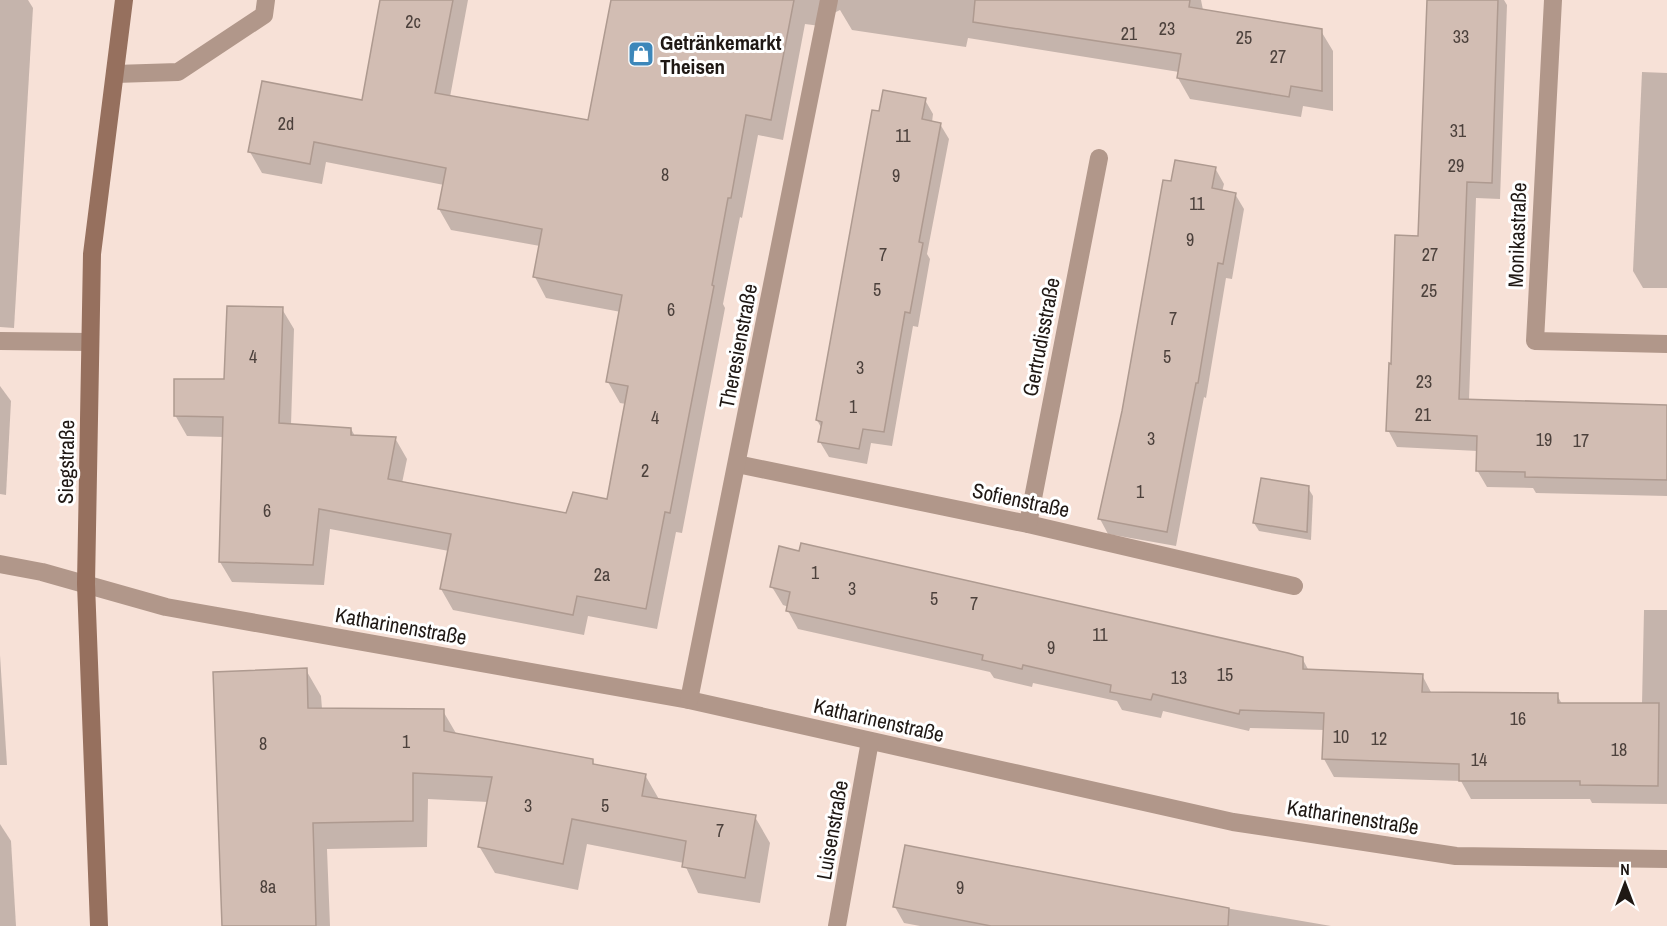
<svg xmlns="http://www.w3.org/2000/svg" width="1667" height="926" font-family="'Archivo Narrow',sans-serif">
  <style>
    .shadow { fill: #0003 }
    .building { fill: #d2bdb3; stroke: #ae9a90; stroke-width: 1.5 }
    .lines { fill: none; stroke-linecap: round; stroke-linejoin: round }
    .lane { stroke: #b1978a; stroke-width: 18 }
    .street { stroke: #b1978a; stroke-width: 18 }
    .secondary { stroke: #96705e; stroke-width: 18 }
    .labels { text-anchor: middle; dominant-baseline: central; stroke-width: 6; stroke-linejoin: round; paint-order: stroke }
    .number-label { font-size: 18px; fill: #4c413c }
    .poi-label { font-size: 21px; font-weight: bold; fill: #1f1814; stroke: #fff; text-anchor: start }
    .street-label { font-size: 21px; fill: #1f1814; stroke: #fff }
  </style>
  <rect width="100%" height="100%" fill="#f7e1d7"/>
  <g class="shadow">
    <polygon points="0,0 28,0 33,8 14,328 0,327"/>
    <polygon points="382,0 468,0 450,97 589,122 612,0 1201,0 1203,10 1321,31 1333,51 1333,111 1303,106 1301,117 1190,99 1178,78 1179,72 968,38 966,47 852,30 840,10 832,14 828,27 805,24 783,140 758,135 742,218 740,217 723,304 725,308 682,533 676,532 657,629 588,616 584,635 453,610 441,589 449,551 330,529 324,585 232,582 220,562 224,437 187,436 175,415 226,381 282,309 294,329 291,425 351,429 355,436 395,438 407,459 402,483 568,515 608,501 626,404 620,403 608,382 621,312 546,298 535,277 540,246 451,230 439,209 444,185 326,162 322,184 262,173 250,152 363,102"/>
    <polygon points="1428,0 1504,0 1507,5 1500,199 1476,198 1469,400 1667,405 1667,496 1536,493 1533,488 1487,487 1477,470 1478,451 1397,447 1388,430 1393,365 1420,237"/>
    <polygon points="1642,72 1667,73 1667,288 1643,288 1633,271"/>
    <polygon points="925,100 933,114 932,122 940,124 949,139 927,254 930,259 918,327 913,326 892,446 871,443 867,464 829,457 820,442 822,429 817,420 881,112"/>
    <polygon points="1215,168 1224,184 1222,192 1235,194 1244,209 1232,279 1226,278 1206,398 1204,397 1176,546 1108,534 1100,519 1172,183"/>
    <polygon points="0,386 11,401 6,495 0,494"/>
    <polygon points="1308,488 1313,496 1311,540 1259,531 1254,523"/>
    <polygon points="772,587 1302,658 1309,671 1422,675 1432,694 1557,695 1562,704 1642,704 1644,610 1667,610 1667,804 1592,803 1590,799 1471,799 1461,781 1334,777 1324,759 1325,730 1250,728 1249,731 1163,711 1161,718 1122,710 1117,701 1033,683 1032,687 994,678 990,672 798,629 788,611 789,607 783,605"/>
    <polygon points="0,655 7,765 0,765"/>
    <polygon points="306,670 321,696 322,709 443,711 457,735 592,761 595,766 645,775 660,801 755,817 770,843 760,903 698,893 684,863 587,844 578,890 495,873 479,846 488,802 428,799 427,847 327,849 330,926 224,926"/>
    <polygon points="0,824 11,841 16,926 0,926"/>
    <polygon points="1208,905 1331,926 920,926 904,923 895,907"/>
  </g>
  <g class="building">
    <polygon points="380,0 453,0 435,93 588,120 611,0 794,0 771,120 746,115 731,198 728,198 712,285 714,286 670,513 665,512 646,609 577,596 573,615 440,589 451,534 319,509 313,565 219,562 223,417 174,416 174,379 224,379 227,306 283,307 279,423 351,428 351,435 396,437 388,479 566,513 573,492 607,499 628,386 606,382 622,295 533,277 542,229 438,209 446,168 314,142 310,164 248,152 262,81 362,100"/>
    <polygon points="975,0 1190,0 1189,7 1322,29 1322,91 1291,86 1289,97 1177,78 1181,54 973,22"/>
    <polygon points="1427,0 1498,0 1492,183 1467,182 1459,399 1667,405 1667,480 1525,477 1525,472 1476,471 1477,436 1386,431 1389,363 1391,364 1395,235 1418,236"/>
    <polygon points="883,90 926,98 922,119 941,123 919,242 923,243 910,313 905,312 884,432 863,429 859,449 818,442 822,422 816,420 872,110 879,111"/>
    <polygon points="1175,160 1216,167 1212,188 1236,193 1223,264 1218,263 1198,383 1196,383 1167,532 1098,519 1122,411 1163,180 1171,181"/>
    <polygon points="1261,478 1309,486 1307,532 1253,523"/>
    <polygon points="801,543 1288,653 1303,657 1303,669 1423,674 1422,692 1558,693 1558,703 1659,703 1658,786 1580,785 1580,781 1459,781 1459,764 1322,759 1324,713 1240,710 1239,714 1153,694 1151,700 1110,692 1111,685 1023,665 1022,669 982,660 983,655 786,611 790,592 770,587 779,546 799,551"/>
    <polygon points="307,668 308,708 444,709 444,731 593,759 593,764 646,774 642,796 756,815 745,878 682,867 686,841 572,819 563,864 478,847 492,777 413,773 413,821 313,823 316,926 222,926 213,672"/>
    <polygon points="905,845 1229,908 1228,926 991,926 893,907"/>
  </g>
  <g class="lines">
    <g class="lane">
      <polyline points="115,74 178,72 264,15 266,0"/>
      <polyline points="0,341 90,342"/>
    </g>
    <g class="street">
      <polyline points="1553,0 1535,341 1667,344"/>
      <polyline points="737,464 1028,524 1294,586"/>
      <polyline points="1028,524 1099,158"/>
      <polyline points="0,564 42,572 166,607 689,700 1233,822 1456,856 1667,859"/>
      <polyline points="689,700 829,0"/>
      <polyline points="837,926 870,741"/>
    </g>
    <polyline class="secondary" points="99,926 86,584 92,254 124,0"/>
  </g>
  <defs>
    <g id="shop-square" transform="scale(1.35)"><rect x="-9" y="-9" width="18" height="18" rx="4" fill="#3c87ba" stroke="#fff"/><path d="M-5-2.5h2.3a2.7 3.5 0 0 1 5.4 0H5L5.5 6h-11ZM-1.5-2.5h3a1.5 2.3 0 0 0-3 0Z" fill="#fff"/></g>
  </defs>
  <g fill-rule="evenodd">
    <use href="#shop-square" x="641" y="54"/>
  </g>
  <g class="labels">
    <g class="number-label">
      <text x="413" y="21">2c</text>
      <text x="1167" y="28">23</text>
      <text x="1129" y="33">21</text>
      <text x="1461" y="36">33</text>
      <text x="1244" y="37">25</text>
      <text x="1278" y="56">27</text>
      <text x="286" y="123">2d</text>
      <text x="1458" y="130">31</text>
      <text x="903" y="135">11</text>
      <text x="1456" y="165">29</text>
      <text x="665" y="174">8</text>
      <text x="896" y="175">9</text>
      <text x="1197" y="203">11</text>
      <text x="1190" y="239">9</text>
      <text x="883" y="254">7</text>
      <text x="1430" y="254">27</text>
      <text x="877" y="289">5</text>
      <text x="1429" y="290">25</text>
      <text x="671" y="309">6</text>
      <text x="1173" y="318">7</text>
      <text x="253" y="356">4</text>
      <text x="1167" y="356">5</text>
      <text x="860" y="367">3</text>
      <text x="1424" y="381">23</text>
      <text x="853" y="406">1</text>
      <text x="1423" y="414">21</text>
      <text x="655" y="417">4</text>
      <text x="1151" y="438">3</text>
      <text x="1544" y="439">19</text>
      <text x="1581" y="440">17</text>
      <text x="645" y="470">2</text>
      <text x="1140" y="491">1</text>
      <text x="267" y="510">6</text>
      <text x="815" y="572">1</text>
      <text x="602" y="574">2a</text>
      <text x="852" y="588">3</text>
      <text x="934" y="598">5</text>
      <text x="974" y="603">7</text>
      <text x="1100" y="634">11</text>
      <text x="1051" y="647">9</text>
      <text x="1225" y="674">15</text>
      <text x="1179" y="677">13</text>
      <text x="1518" y="718">16</text>
      <text x="1341" y="736">10</text>
      <text x="1379" y="738">12</text>
      <text x="406" y="741">1</text>
      <text x="263" y="743">8</text>
      <text x="1619" y="749">18</text>
      <text x="1479" y="759">14</text>
      <text x="528" y="805">3</text>
      <text x="605" y="805">5</text>
      <text x="720" y="830">7</text>
      <text x="268" y="886">8a</text>
      <text x="960" y="887">9</text>
    </g>
    <g class="poi-label">
      <text x="660" y="42">Getränkemarkt<tspan x="660" dy="24">Theisen</tspan></text>
    </g>
    <g class="street-label">
      <text transform="translate(1517 235) rotate(-88)">Monikastraße</text>
      <text transform="translate(1041 337) rotate(-79)">Gertrudisstraße</text>
      <text transform="translate(738 346) rotate(-79)">Theresienstraße</text>
      <text transform="translate(66 462) rotate(-89)">Siegstraße</text>
      <text transform="translate(1021 500) rotate(12)">Sofienstraße</text>
      <text transform="translate(401 626) rotate(10)">Katharinenstraße</text>
      <text transform="translate(879 720) rotate(13)">Katharinenstraße</text>
      <text transform="translate(1353 817) rotate(9)">Katharinenstraße</text>
      <text transform="translate(832 830) rotate(-80)">Luisenstraße</text>
    </g>
  </g>
  <g transform="translate(1625 884)" stroke="#ffffff" stroke-width="4.5" paint-order="stroke">
  <path d="M0-4.5L10 22L0 15L-10 22Z" fill="#1f1814"/>
  <text y="-9" font-size="16" font-weight="bold" text-anchor="middle" fill="#1f1814">N</text>
  </g>
</svg>
